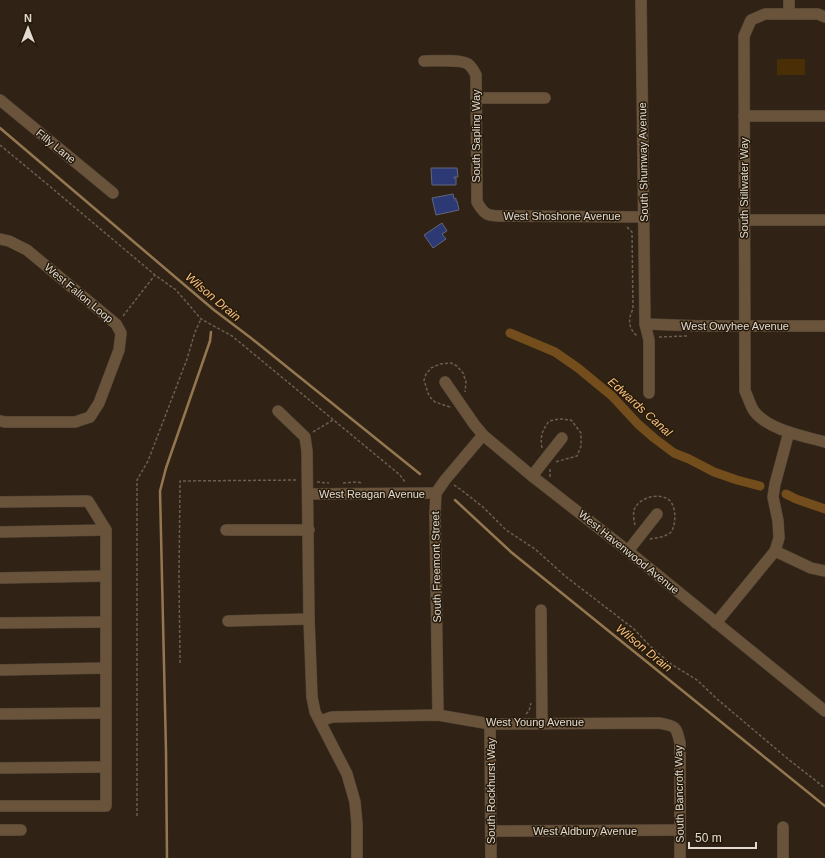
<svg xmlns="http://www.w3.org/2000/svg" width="825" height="858" font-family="Helvetica,sans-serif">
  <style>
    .pitch { fill: #4a2e06 }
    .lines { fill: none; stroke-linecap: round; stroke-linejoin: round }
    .stream { stroke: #947751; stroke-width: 2.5 }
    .canal { stroke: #734d1b; stroke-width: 9 }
    .building { fill: #2c3975; stroke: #61677a }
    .minor-casing { stroke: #4c4033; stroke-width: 12 }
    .path { stroke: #6a5f52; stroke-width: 1.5; stroke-dasharray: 3 2; stroke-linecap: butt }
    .minor { stroke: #69533b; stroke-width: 11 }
    .labels { text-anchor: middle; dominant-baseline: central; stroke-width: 3; stroke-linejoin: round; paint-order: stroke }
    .street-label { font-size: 11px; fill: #e2dad0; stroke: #261a0b }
    .water-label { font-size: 12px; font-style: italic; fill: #f9c07d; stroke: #261a0b }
  </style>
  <rect width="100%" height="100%" fill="#302315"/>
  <rect class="pitch" x="777" y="59" width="28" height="16"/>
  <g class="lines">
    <g class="stream">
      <polyline points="0,128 214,310 251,338 420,474"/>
      <polyline points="455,500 511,552 825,806"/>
      <polyline points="167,858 166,751 160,491 166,468 210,341 211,332"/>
    </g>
    <g class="canal">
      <polyline points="510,333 555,352 578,368 612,396 638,424 654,438 674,453 689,459 714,472 737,480 760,486"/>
      <polyline points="786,494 796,499 825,509"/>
    </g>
  </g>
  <g class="building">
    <polygon points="431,168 457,168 458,177 454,177 454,178 456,178 456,185 432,185"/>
    <polygon points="453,194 454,199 456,198 456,201 457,201 459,210 436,215 432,198"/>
    <polygon points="442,223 447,231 442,234 446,239 433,248 424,235"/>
  </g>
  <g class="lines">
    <g class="minor-casing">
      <g id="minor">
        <polyline points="641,0 645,324 649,340 649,393"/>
        <path d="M 789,0 L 789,14 L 765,14 L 751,20 L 744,36 L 745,391 C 748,397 750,405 754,411 C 768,430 803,436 825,442"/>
        <polyline points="789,14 818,14 825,17"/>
        <path d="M 424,61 C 434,61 461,59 468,64 C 472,67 474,71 476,75 L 477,202 C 485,216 488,216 504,216 L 644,217"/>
        <polyline points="476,98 545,98"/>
        <polyline points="0,100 113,193"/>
        <polyline points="744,116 825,116"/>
        <polyline points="744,220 825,220"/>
        <polyline points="0,239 9,241 27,250 116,324 121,333 119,350 99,403 90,417 75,422 5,422 0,421"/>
        <polyline points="645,324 702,326 825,326"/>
        <polyline points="445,382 474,424 483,435 532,476 628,551 825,711"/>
        <polyline points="278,411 305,437 307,451 309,619 312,697 315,712 347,774 355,802 357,824 357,858"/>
        <polyline points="532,476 562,438"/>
        <polyline points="308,494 436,493"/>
        <polyline points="0,502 88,501 106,530 106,806 0,806"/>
        <polyline points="226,530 309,530"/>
        <polyline points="0,532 106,530"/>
        <polyline points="628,551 657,514"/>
        <polyline points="775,551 811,568 825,571"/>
        <polyline points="0,578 105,576"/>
        <polyline points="541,610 542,723"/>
        <polyline points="228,621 309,619"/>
        <polyline points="0,623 105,622"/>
        <polyline points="716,623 775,551 779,538 778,521 773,497 775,484 789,432"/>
        <polyline points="0,670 106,668"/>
        <polyline points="0,714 106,713"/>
        <polyline points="438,715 435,513 436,493 445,480 483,435"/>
        <path d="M 320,721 L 332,717 L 438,715 L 490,724 L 659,723 C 677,726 676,727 680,743 L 680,858"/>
        <polyline points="490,724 491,858"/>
        <polyline points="0,768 106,767"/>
        <polyline points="783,827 783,858"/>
        <polyline points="0,830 21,830"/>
        <polyline points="491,831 680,830"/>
      </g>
    </g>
    <g class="path">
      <polyline points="0,145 47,184 155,275 176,290 201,319 232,336 400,475 405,482 405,483"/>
      <path d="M 627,227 L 632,232 L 633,309 C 628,319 628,328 637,336"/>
      <polyline points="123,316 155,275"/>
      <polyline points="659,337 687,336"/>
      <polyline points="450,407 435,402 429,396 424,380 426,374 431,368 440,364 451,363 457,366 463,373 466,382 465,392"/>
      <polyline points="313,432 333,420"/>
      <path d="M 542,448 C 540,436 542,431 549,421 L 559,419 L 571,420 L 581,433 L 581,446 L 577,456 L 555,462"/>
      <polyline points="550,469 550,477"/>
      <polyline points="317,482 329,483"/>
      <polyline points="343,483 356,482 363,483"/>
      <polyline points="454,485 460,489 483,507 506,530 535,549 565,576 634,629 650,646 671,664 697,680 717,699 788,759 825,788"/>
      <path d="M 635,525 C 634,521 633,514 634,510 C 638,499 655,493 666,498 C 675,502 676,516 674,525 C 673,527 673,529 672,531 C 667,537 656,538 649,539"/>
      <polyline points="180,663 179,578 180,481 298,480"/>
      <polyline points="526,714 529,711 531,703"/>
      <polyline points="137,816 137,480 148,461 187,359 195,332 201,319"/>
    </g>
    <use href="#minor" class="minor"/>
  </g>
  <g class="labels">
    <g class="street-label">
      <text transform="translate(476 136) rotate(-90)">South Sapling Way</text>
      <text transform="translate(56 146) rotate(39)">Filly Lane</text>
      <text transform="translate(643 162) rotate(-91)">South Shumway Avenue</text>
      <text transform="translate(744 188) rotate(-90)">South Stillwater Way</text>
      <text x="562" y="216">West Shoshone Avenue</text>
      <text transform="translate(79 293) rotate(40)">West Fallon Loop</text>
      <text x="735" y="326">West Owyhee Avenue</text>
      <text x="372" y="494">West Reagan Avenue</text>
      <text transform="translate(629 552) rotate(39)">West Havenwood Avenue</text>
      <text transform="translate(436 567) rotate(-91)">South Freemont Street</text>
      <text x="535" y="722">West Young Avenue</text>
      <text transform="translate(491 791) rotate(-90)">South Rockhurst Way</text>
      <text transform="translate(679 794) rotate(-91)">South Bancroft Way</text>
      <text x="585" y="831">West Aldbury Avenue</text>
    </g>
    <g class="water-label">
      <text transform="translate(213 297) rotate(40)">Wilson Drain</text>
      <text transform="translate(640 407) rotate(42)">Edwards Canal</text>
      <text transform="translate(644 648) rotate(39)">Wilson Drain</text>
    </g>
  </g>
  <g transform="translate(28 28)" stroke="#261a0b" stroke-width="3" paint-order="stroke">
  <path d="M0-3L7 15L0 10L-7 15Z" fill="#e2dad0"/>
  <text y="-6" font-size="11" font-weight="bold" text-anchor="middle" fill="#e2dad0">N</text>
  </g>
  <path d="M689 842v6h67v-6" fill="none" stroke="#e2dad0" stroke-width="2"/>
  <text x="695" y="842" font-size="12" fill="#e2dad0" stroke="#261a0b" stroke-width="3" paint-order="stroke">50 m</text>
</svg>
